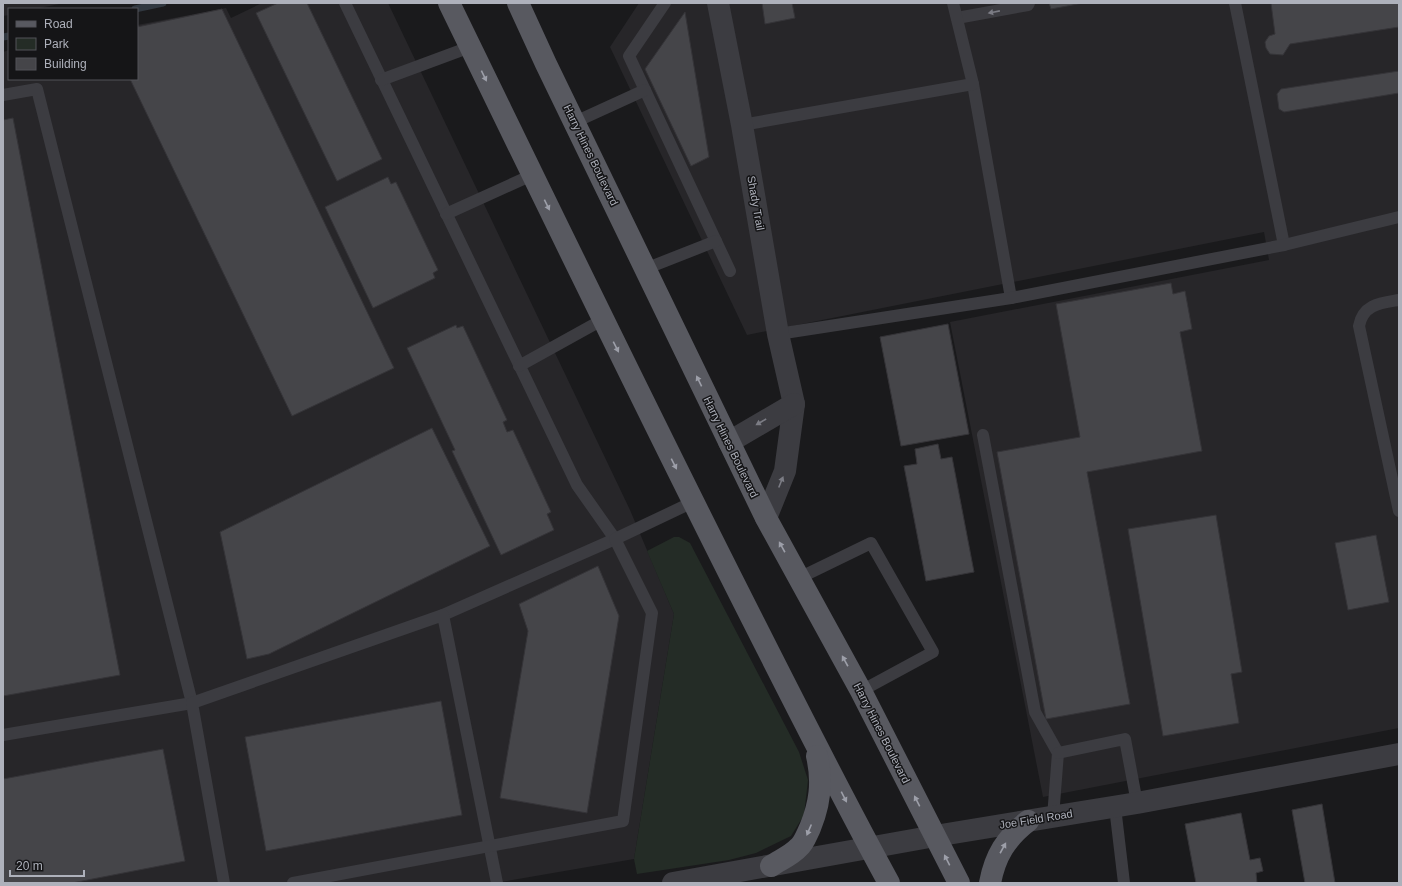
<svg xmlns="http://www.w3.org/2000/svg" width="1402" height="886" font-family="Arial,sans-serif">
  <style>
    .built { fill: #272629 }
    .green { fill: #242c26 }
    .lines { fill: none; stroke-linecap: round; stroke-linejoin: round }
    .stream { stroke: #313840; stroke-width: 7 }
    .building { fill: #454549; stroke: #353438 }
    .lane { stroke: #3c3c41; stroke-width: 12 }
    .street { stroke: #3c3c41; stroke-width: 22 }
    .primary { stroke: #585960; stroke-width: 22 }
    .oneway { fill: #7b7c84 }
    .oneway2 { fill: #9d9fa9 }
    .labels { text-anchor: middle; dominant-baseline: central; stroke-width: 3; stroke-linejoin: round; paint-order: stroke }
    .street-label { font-size: 11px; fill: #aeb1bb; stroke: #151517 }
  </style>
  <rect width="100%" height="100%" fill="#1a1a1c"/>
  <g class="built">
    <polygon points="3,3 64,3 35,9 9,9 9,15 3,16"/>
    <polygon points="262,3 388,3 630,510 674,614 634,859 495,883 3,883 3,52 9,50 9,79 137,79 137,25 226,8 231,18"/>
    <polygon points="639,3 1399,3 1399,728 1043,797 950,322 1269,260 1264,232 747,335 610,47"/>
  </g>
  <polygon class="green" points="674,537 679,537 690,543 799,752 808,780 804,815 791,836 756,853 729,860 637,874 634,859 674,614 647,551"/>
  <g class="lines">
    <g class="stream">
      <polyline points="135,9 163,3"/>
      <polyline points="3,37 9,36"/>
    </g>
  </g>
  <g class="building">
    <polygon points="278,3 307,3 382,159 337,181 256,13"/>
    <polygon points="762,3 792,3 795,18 765,24"/>
    <polygon points="1049,3 1083,3 1051,9"/>
    <polygon points="1271,3 1399,3 1399,27 1290,44 1283,55 1270,54 1266,48 1265,42 1269,36 1275,34"/>
    <polygon points="222,9 394,368 292,416 130,79 137,79 137,27"/>
    <polygon points="685,12 709,157 691,166 645,69"/>
    <polygon points="1399,71 1399,93 1284,112 1279,109 1277,94 1281,89"/>
    <polygon points="13,118 120,675 3,696 3,120"/>
    <polygon points="388,177 391,184 396,182 438,270 433,273 435,278 373,308 325,207"/>
    <polygon points="1171,283 1173,294 1185,291 1192,329 1180,332 1202,451 1087,472 1130,704 1046,719 997,452 1080,437 1056,304"/>
    <polygon points="948,324 969,434 901,446 880,337"/>
    <polygon points="456,325 457,328 463,326 507,420 503,422 507,432 513,430 551,512 547,514 554,530 501,555 452,451 455,450 407,348"/>
    <polygon points="432,428 490,546 269,654 247,659 220,532"/>
    <polygon points="938,444 941,459 952,457 974,572 926,581 904,466 917,464 915,449"/>
    <polygon points="1216,515 1242,672 1231,674 1239,723 1163,736 1128,529"/>
    <polygon points="1376,535 1389,602 1348,610 1335,543"/>
    <polygon points="598,566 619,616 587,813 500,798 528,631 519,604"/>
    <polygon points="441,701 462,815 266,851 245,737"/>
    <polygon points="163,749 185,861 72,883 3,883 3,779"/>
    <polygon points="1322,804 1335,883 1305,883 1292,810"/>
    <polygon points="1241,813 1250,860 1260,858 1263,871 1256,873 1257,883 1196,883 1185,824"/>
  </g>
  <g class="lines">
    <g class="lane">
      <polyline points="345,3 577,485 615,539 443,615"/>
      <polyline points="665,3 629,56 730,271"/>
      <polyline points="1235,3 1284,245"/>
      <polyline points="957,18 1028,5 1029,3"/>
      <polyline points="381,80 470,47"/>
      <polyline points="973,84 1011,298"/>
      <polyline points="3,95 37,89 192,703 3,735"/>
      <polyline points="575,122 645,90"/>
      <polyline points="742,125 973,84 953,3"/>
      <polyline points="446,214 532,175"/>
      <polyline points="645,269 716,241"/>
      <path d="M 1399,300 C 1381,303 1363,304 1359,326 L 1399,511"/>
      <polyline points="778,334 1011,298 1284,245 1399,217"/>
      <polyline points="519,366 602,320"/>
      <polyline points="983,435 1035,712 1058,753 1053,817"/>
      <polyline points="799,578 871,543 933,652 861,691"/>
      <polyline points="1058,753 1125,739 1137,803"/>
      <polyline points="1115,807 1124,883"/>
      <polyline points="224,883 192,703 443,615 497,883"/>
      <polyline points="293,883 623,821 652,613 615,539 693,502"/>
    </g>
    <g class="street">
      <polyline points="718,3 742,125 778,334 794,404 785,471 766,518"/>
      <polyline points="729,442 794,404"/>
      <polyline points="673,883 935,836 1137,803 1399,754"/>
    </g>
    <g class="primary">
      <path d="M 449,3 C 545,200 640,397 739,593 C 788,690 837,788 889,883"/>
      <polyline points="518,3 546,64 766,518 861,691 959,883"/>
      <path d="M 771,866 C 780,860 792,855 799,847 C 804,843 807,834 810,828 C 820,804 823,782 817,756"/>
      <path d="M 990,883 C 995,856 1006,838 1028,821"/>
    </g>
  </g>
  <defs><path id="oneway-solid" d="M-6-.8H1V-3.2L6.5 0L1 3.2V.8H-6Z"/></defs>
  <g class="oneway">
    <use href="#oneway-solid" transform="translate(994 12) rotate(169)"/>
    <use href="#oneway-solid" transform="translate(761 422) rotate(150)"/>
    <use href="#oneway-solid" transform="translate(781 482) rotate(-68)"/>
  </g>
  <g class="oneway2">
    <use href="#oneway-solid" transform="translate(484 76) rotate(64)"/>
    <use href="#oneway-solid" transform="translate(547 205) rotate(64)"/>
    <use href="#oneway-solid" transform="translate(616 347) rotate(63)"/>
    <use href="#oneway-solid" transform="translate(699 381) rotate(-116)"/>
    <use href="#oneway-solid" transform="translate(674 464) rotate(63)"/>
    <use href="#oneway-solid" transform="translate(782 547) rotate(-119)"/>
    <use href="#oneway-solid" transform="translate(845 661) rotate(-119)"/>
    <use href="#oneway-solid" transform="translate(844 797) rotate(63)"/>
    <use href="#oneway-solid" transform="translate(917 801) rotate(-117)"/>
    <use href="#oneway-solid" transform="translate(809 830) rotate(113)"/>
    <use href="#oneway-solid" transform="translate(1003 848) rotate(-61)"/>
    <use href="#oneway-solid" transform="translate(947 860) rotate(-117)"/>
  </g>
  <g class="labels">
    <g class="street-label">
      <text transform="translate(591 155) rotate(64)">Harry Hines Boulevard</text>
      <text transform="translate(756 203) rotate(80)">Shady Trail</text>
      <text transform="translate(731 447) rotate(64)">Harry Hines Boulevard</text>
      <text transform="translate(882 733) rotate(63)">Harry Hines Boulevard</text>
      <text transform="translate(1036 819) rotate(-9)">Joe Field Road</text>
    </g>
  </g>
  <rect width="1402" height="886" fill="none" stroke="#aeb1bb" stroke-width="8"/>
  <rect x="8" y="8" width="130" height="72" fill="#151517" stroke="#525359"/>
  <rect x="16" y="21" width="20" height="6" fill="#585960" stroke="#525359"/>
  <text x="44" y="28" font-size="12" fill="#aeb1bb">Road</text>
  <rect x="16" y="38" width="20" height="12" fill="#242c26" stroke="#525359"/>
  <text x="44" y="48" font-size="12" fill="#aeb1bb">Park</text>
  <rect x="16" y="58" width="20" height="12" fill="#454549" stroke="#525359"/>
  <text x="44" y="68" font-size="12" fill="#aeb1bb">Building</text>
  <path d="M10 870v6h74v-6" fill="none" stroke="#aeb1bb" stroke-width="2"/>
  <text x="16" y="870" font-size="12" fill="#aeb1bb" stroke="#151517" stroke-width="3" paint-order="stroke">20 m</text>
</svg>
